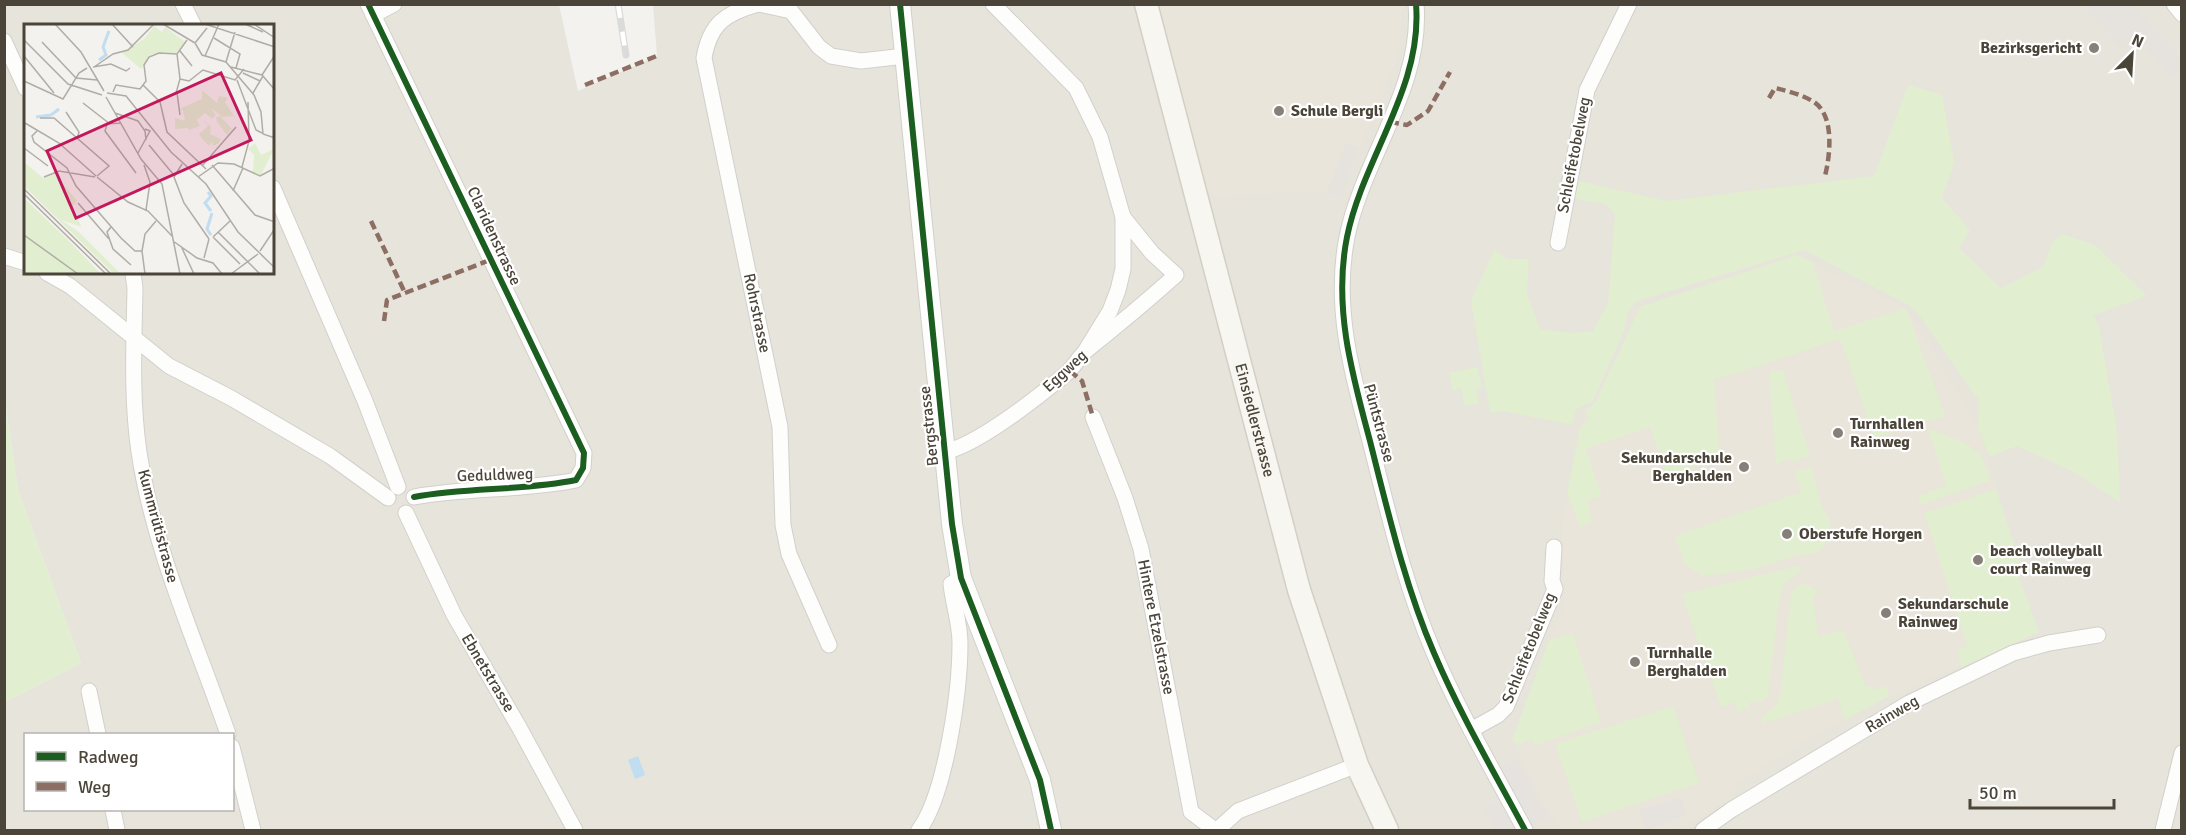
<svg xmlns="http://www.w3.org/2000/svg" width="2186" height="835" font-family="Signika,sans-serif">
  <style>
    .residential { fill: #e7e4dc; fill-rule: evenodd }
    .education { fill: #eae5da }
    .green { fill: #e1eecf }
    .parking { fill: #e6e3df }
    .water { fill: #c0ddf1 }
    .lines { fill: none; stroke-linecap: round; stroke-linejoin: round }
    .minor-casing { stroke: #d2d0cb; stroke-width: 17 }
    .tertiary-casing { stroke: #d2d0cb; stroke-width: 22 }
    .secondary-casing { stroke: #d3cfc5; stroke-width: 25 }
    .minor { stroke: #fdfdfc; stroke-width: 15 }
    .tertiary { stroke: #fdfdfc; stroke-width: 20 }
    .secondary { stroke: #f7f6f1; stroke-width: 22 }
    .rail-casing { stroke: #dbdbda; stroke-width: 7 }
    .rail { stroke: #fff; stroke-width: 4.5; stroke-dasharray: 14; stroke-linecap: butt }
    .quiet { stroke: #8d6e63; stroke-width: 4.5; stroke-dasharray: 9 4.5; stroke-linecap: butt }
    .cycleway-casing { stroke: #fff; stroke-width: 10 }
    .cycleway { stroke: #1b5e20; stroke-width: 6 }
    .poi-dot { fill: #868178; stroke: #fff; stroke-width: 2 }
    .labels { text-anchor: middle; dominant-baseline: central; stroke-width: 4.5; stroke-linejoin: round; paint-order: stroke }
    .poi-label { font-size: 16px; font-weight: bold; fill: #4b4439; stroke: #fff; text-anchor: start }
    .street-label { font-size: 16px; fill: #4b4439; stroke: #fff }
    .inset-river { fill: none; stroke: #c0ddf1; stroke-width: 3 }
    .inset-road { fill: none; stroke: #b0aca6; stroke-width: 1.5 }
    .view { fill: #c2185b; fill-opacity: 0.15; stroke: #c2185b; stroke-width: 3 }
    .inset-edge { fill: none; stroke: #4b4439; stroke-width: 3 }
  </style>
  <rect width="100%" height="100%" fill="#f4f2ee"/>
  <path class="residential" d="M 4,5 L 559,5 L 578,91 L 657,56 L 653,5 L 2181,5 L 2181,830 L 6,830 L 5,702 L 81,663 L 18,490 L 5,401 ZM 26,26 L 273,26 L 273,273 L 26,273 ZM 26,734 L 232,734 L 232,810 L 26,810 Z"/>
  <g class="education">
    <polygon points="1157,5 1402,5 1400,46 1388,79 1359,148 1346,143 1327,192 1214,195 1204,189"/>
    <polygon points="1797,255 1906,308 1978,427 2021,566 2017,572 2020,585 2039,632 1889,696 1811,738 1743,779 1717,807 1691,823 1670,830 1559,830 1512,740 1565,603 1562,523 1585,409 1596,403 1634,321 1631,316 1634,309"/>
  </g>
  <g class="green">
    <polygon points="1908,85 1942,95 1954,162 1942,198 1970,230 1959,248 2001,288 2043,267 2052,243 2062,234 2095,245 2147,296 2093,315 2099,327 2117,431 2120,502 2076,473 2017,446 1989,457 1978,427 1979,401 1914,308 1804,250 1637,301 1628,311 1624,331 1593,401 1576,410 1572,425 1503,411 1490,413 1471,301 1494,250 1508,259 1529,259 1527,294 1540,329 1571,333 1593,331 1608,303 1615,213 1605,204 1571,198 1574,180 1667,201 1874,176"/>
    <polygon points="1797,255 1813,262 1834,331 1906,308 1945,416 1874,438 1840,339 1714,380 1720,458 1667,476 1650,427 1586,449 1602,496 1587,501 1593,521 1580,527 1567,493 1580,427 1589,420 1586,412 1584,412 1595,403 1640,307"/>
    <polygon points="1477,367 1482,387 1476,389 1479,403 1465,407 1461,388 1452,390 1449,373"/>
    <polygon points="1783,370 1810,456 1793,462 1791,458 1776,464 1769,372"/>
    <polygon points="5,401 18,490 81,663 5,702"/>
    <path d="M 1928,429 C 1956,440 1987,444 1989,481 L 1921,505 L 1918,496 L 1946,486 Z"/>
    <polygon points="1812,467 1820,501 1830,520 1829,536 1823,549 1813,554 1798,555 1755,569 1703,576 1684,564 1675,536 1801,492 1795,471"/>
    <polygon points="1996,489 2021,566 2017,572 2039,632 1961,667 1957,650 1967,646 1924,513"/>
    <polygon points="1799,566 1803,568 1785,583 1779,601 1768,697 1761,702 1749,702 1750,708 1738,712 1734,702 1721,707 1682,594"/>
    <polygon points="1802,584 1810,585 1820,593 1813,595 1818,636 1843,630 1866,687 1871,685 1874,690 1887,686 1889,696 1845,720 1838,699 1761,724 1763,715 1777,705 1780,697 1791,593 1795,587"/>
    <polygon points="1573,633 1601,722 1536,745 1531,739 1519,745 1512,740 1549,640"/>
    <polygon points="1673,706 1699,783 1582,822 1555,744"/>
  </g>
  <g class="parking">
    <polygon points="2083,5 2133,5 2181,60 2181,68 2171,77 2136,35 2122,48"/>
    <polygon points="1346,143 1359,148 1340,197 1327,192"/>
    <polygon points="1357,354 1400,518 1394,520 1351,356"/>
    <polygon points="1516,759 1546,818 1530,826 1500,767"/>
    <polygon points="1681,797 1687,815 1646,830 1639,810"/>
    <polygon points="1498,800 1514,830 1495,830 1483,808"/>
  </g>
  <polygon class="water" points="638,756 645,775 635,779 628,760"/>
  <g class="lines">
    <g class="minor-casing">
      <g id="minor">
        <polyline points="183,4 194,26"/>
        <path d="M 368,4 L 584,453 L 583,468 L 576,480 C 523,491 468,487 414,497"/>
        <path d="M 758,4 C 726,13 710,23 704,58 L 780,427 L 783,525 L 789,554 L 829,645"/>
        <polyline points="759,4 791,11 819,47 831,56 861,61 905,56"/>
        <polyline points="993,4 1076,88 1100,137 1123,217 1123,269 1118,290 1110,311 1086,350"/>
        <path d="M 1416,4 C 1423,87 1363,158 1347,237 C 1333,307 1352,374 1370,441 C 1388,512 1405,586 1434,653 C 1460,714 1494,772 1525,830"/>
        <polyline points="2174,4 2182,14"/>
        <polyline points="373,15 394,4"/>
        <polyline points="4,41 26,89"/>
        <polyline points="273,188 365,401 398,487"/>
        <polyline points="1558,243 1587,90 1629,4"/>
        <polyline points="4,256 26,263"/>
        <polyline points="47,273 70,286 169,366 231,398 330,456 388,498"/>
        <path d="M 133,273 L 135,288 C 134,343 131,397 139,452 C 154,551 196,641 228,734"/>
        <polyline points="1093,417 1125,498 1141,549 1191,812 1215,830"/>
        <path d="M 945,452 C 981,443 1038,397 1067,373 C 1075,366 1080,355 1088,349 C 1118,325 1147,301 1176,275 L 1152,253 L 1123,217"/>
        <polyline points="406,513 454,615 519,727 575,830"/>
        <polyline points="89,691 98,734"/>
        <polyline points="1471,730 1498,715 1506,707 1555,589 1552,581 1554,547"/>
        <polyline points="232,747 253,830"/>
        <polyline points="113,810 117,830"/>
        <path d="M 919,830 C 946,793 960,690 960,643 C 960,623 953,604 951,584 L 961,578"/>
        <polyline points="1217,830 1238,811 1357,765"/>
        <polyline points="1703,830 1731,810 1909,703 2013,653 2049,643 2098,635"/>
        <polyline points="2163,830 2182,753"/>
      </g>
    </g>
    <g class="tertiary-casing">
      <polyline id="tertiary" points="900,4 952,524 961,578 1040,780 1051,830"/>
    </g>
    <g class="secondary-casing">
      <g id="secondary">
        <path id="s1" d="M 1146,4 L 1299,590 L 1357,765 L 1387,830"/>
      </g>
    </g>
    <use href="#minor" class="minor"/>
    <use href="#tertiary" class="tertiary"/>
    <use href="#secondary" class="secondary"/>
    <g class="rail-casing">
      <polyline id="rail" points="618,4 626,55"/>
    </g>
    <use href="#rail" class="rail"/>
    <g class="quiet">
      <polyline points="585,85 659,55"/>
      <path d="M 1769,98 L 1775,88 C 1788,91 1803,95 1814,102 C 1835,116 1830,156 1825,176"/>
      <polyline points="1390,122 1407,125 1428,111 1450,72"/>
      <polyline points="371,221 405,293"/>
      <polyline points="384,321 387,300 490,260"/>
      <polyline points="1070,371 1082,381 1093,417"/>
    </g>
    <g class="cycleway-casing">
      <g id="cycleway">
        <path d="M 368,4 L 584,453 L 583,468 L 576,480 C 523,491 468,487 414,497"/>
        <polyline points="900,4 952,524 961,578 1040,780 1051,830"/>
        <path d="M 1416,4 C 1423,87 1363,158 1347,237 C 1333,307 1352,374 1370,441 C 1388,512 1405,586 1434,653 C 1460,714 1494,772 1525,830"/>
      </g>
    </g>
    <use href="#cycleway" class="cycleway"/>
  </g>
  <g class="poi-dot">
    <circle cx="2094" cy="48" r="6"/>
    <circle cx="1279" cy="111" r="6"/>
    <circle cx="1838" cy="433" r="6"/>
    <circle cx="1744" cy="467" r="6"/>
    <circle cx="1787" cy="534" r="6"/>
    <circle cx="1978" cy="560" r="6"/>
    <circle cx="1886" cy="613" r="6"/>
    <circle cx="1635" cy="662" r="6"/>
  </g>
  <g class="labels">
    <g class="poi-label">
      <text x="2082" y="48" text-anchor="end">Bezirksgericht</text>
      <text x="1291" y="111">Schule Bergli</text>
      <text x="1850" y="424">Turnhallen<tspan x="1850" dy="18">Rainweg</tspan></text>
      <text x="1732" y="458" text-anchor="end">Sekundarschule<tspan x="1732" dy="18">Berghalden</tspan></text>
      <text x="1799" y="534">Oberstufe Horgen</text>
      <text x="1990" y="551">beach volleyball<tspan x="1990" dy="18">court Rainweg</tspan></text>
      <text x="1898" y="604">Sekundarschule<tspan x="1898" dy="18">Rainweg</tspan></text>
      <text x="1647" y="653">Turnhalle<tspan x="1647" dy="18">Berghalden</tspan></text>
    </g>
    <g class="street-label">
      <text transform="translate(1574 155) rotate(-79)">Schleifetobelweg</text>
      <text transform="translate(494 236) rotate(65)">Claridenstrasse</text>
      <text transform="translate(757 313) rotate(78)">Rohrstrasse</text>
      <text transform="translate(1065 371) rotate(-43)">Eggweg</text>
      <text stroke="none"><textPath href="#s1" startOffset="430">Einsiedlerstrasse</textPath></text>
      <text transform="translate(1379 423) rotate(75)">Püntstrasse</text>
      <text transform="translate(929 426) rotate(-96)">Bergstrasse</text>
      <text transform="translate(495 475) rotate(-2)">Geduldweg</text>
      <text transform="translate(158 526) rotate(75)">Kummrütistrasse</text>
      <text transform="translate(1156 627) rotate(79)">Hintere Etzelstrasse</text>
      <text transform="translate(1529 648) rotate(-68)">Schleifetobelweg</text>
      <text transform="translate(488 673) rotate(59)">Ebnetstrasse</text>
      <text transform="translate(1892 714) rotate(-30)">Rainweg</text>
    </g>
  </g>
  <g transform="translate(24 24)">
    <rect width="250" height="250" fill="#f4f2ee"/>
    <path d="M 130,2 L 138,8 L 141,3 L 161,18 L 152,29 L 128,30 L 117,45 L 98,29 L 120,15 ZM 178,66 L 193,79 L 195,72 L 204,74 L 201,78 L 210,92 L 197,93 L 208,105 L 203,111 L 193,98 L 192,93 L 197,92 L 187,84 L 192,91 L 188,95 L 181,89 L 173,96 L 176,102 L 165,106 L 167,113 L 164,104 L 151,105 L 151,94 L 161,97 L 159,87 L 155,85 L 178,75 ZM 177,94 L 187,103 L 186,110 L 197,115 L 195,119 L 189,122 L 188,118 L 185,122 L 178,115 L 175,110 L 184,102 ZM 231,119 L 237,131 L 250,125 L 237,151 L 229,148 L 230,131 L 224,125 ZM 0,138 L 19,154 L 30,148 L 53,177 L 47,184 L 58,203 L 37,196 L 55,208 L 97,250 L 90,250 L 0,162 ZM 0,174 L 45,217 L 77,250 L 0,250 Z" fill="#e1eecf"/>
    <path class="inset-river" d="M 75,36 L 82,31 L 79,23 L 85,7M 12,93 L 27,91 L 35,85M 184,168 L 187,172 L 181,179 L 187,187M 187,211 L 183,205 L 188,189"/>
    <path class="inset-road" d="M 31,0 L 57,28 L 80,67M 88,0 L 109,23M 139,0 L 171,19M 181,0 L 251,23M 221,0 L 239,8M 230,0 L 251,14M 190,14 L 216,30 L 212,44M 0,16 L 44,60 L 78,71M 18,18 L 52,54 L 73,56M 171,19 L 178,31 L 202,38M 171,19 L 183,4M 156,27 L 168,42M 0,32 L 30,69M 181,32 L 195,0M 202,38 L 230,71 L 237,88 L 239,110 L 251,114M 202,38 L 211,8M 69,43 L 87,40 L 102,47 L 106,44M 70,43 L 89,30 L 104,26 L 130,0M 207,43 L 238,51 L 251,66M 219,49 L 236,57M 238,51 L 251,31M 156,55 L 165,57 L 179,46 L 211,56 L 220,45M 213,56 L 232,106 L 238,109M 0,57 L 39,75 L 55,49 L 63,44M 119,61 L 136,78 L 143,108 L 182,145M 89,68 L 92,61 L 116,65 L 122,57 L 120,41 L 125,33 L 135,29 L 153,30 L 163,16M 83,69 L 102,72 L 147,128 L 182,160 L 214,208 L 251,244M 152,69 L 156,55 L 153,30M 153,69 L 156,91M 229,69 L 239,52M 82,73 L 117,135 L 138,160 L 156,250M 59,79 L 86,100M 42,88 L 55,108 L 53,115M 91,89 L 114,97 L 121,107 L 122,116M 16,94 L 30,94 L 85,142 L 73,152M 1,99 L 35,119 L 72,152M 97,99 L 83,100 L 81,107 L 112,149M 13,107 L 8,112 L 10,118 L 43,144 L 52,162 L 97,214 L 111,227 L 118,227M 125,121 L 149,150M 0,124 L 24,142M 114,129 L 126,107 L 121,105M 158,140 L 150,153 L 160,179 L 185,215M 120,141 L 126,158 L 122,186M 188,141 L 231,191 L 251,198M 178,142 L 212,103M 218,143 L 225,117 L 224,78M 20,153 L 35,147 L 71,153M 73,153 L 104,178 L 124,187 L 148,212M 174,153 L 194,139 L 210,140 L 236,152 L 251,144M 0,165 L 87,250M 209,167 L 219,144M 0,170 L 82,250M 54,179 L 85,215M 87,203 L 83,208 L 89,225 L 107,241M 194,208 L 236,250M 0,211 L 54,250M 189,213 L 216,240M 189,213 L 206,197M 149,217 L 173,234 L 189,239 L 198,250M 157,222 L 170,250M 118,227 L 121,210 L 132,197M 118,227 L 121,250M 236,227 L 250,206M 180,234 L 185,215M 207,250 L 234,230"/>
    <path class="view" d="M 197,49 L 227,116 L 52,194 L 23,127 Z"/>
    <rect width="250" height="250" class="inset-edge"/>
  </g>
  <rect width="2186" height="835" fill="none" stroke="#4b4439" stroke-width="12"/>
  <rect x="24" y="733" width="210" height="78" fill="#ffffff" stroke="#b7b4b0" stroke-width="1.5"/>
  <rect x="36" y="752" width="30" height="9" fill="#1b5e20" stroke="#b7b4b0" stroke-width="1.5"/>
  <text x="78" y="763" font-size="18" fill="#4b4439">Radweg</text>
  <rect x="36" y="782" width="30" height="9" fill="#8d6e63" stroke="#b7b4b0" stroke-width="1.5"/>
  <text x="78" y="793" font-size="18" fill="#4b4439">Weg</text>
  <g transform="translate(2132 54) rotate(24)" stroke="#ffffff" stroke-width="4.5" paint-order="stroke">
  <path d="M0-4.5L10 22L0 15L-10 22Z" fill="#4b4439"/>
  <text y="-9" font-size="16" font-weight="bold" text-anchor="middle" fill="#4b4439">N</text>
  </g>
  <path d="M1970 799v9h144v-9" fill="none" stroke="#4b4439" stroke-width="3"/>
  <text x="1979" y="799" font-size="18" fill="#4b4439" stroke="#ffffff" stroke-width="4.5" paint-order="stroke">50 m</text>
</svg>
